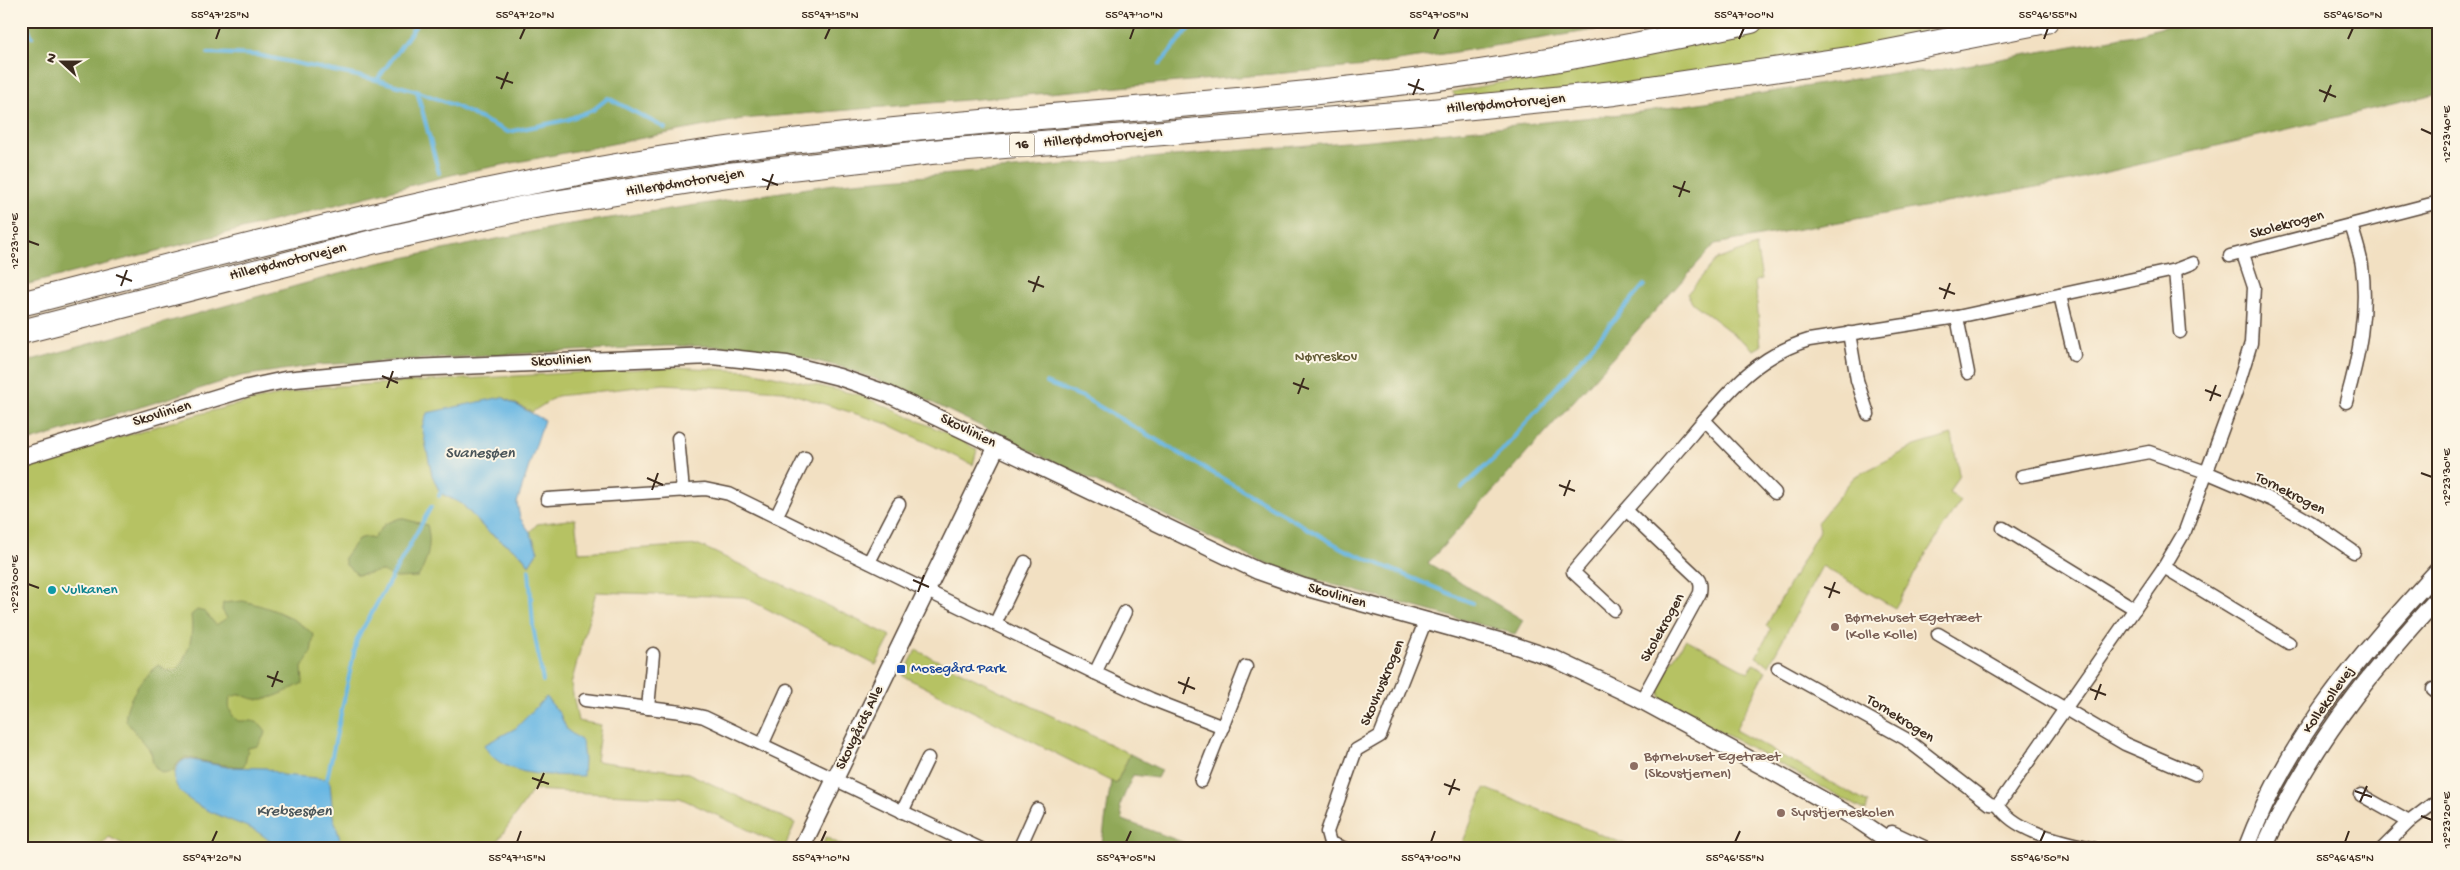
<svg xmlns="http://www.w3.org/2000/svg" width="2460" height="870" font-family="'Gochi Hand',sans-serif">
  <style>
    .green { fill: #b6c263; stroke: #787640 }
    .forest { fill: #90a859; stroke: #66693c }
    .water { fill: #69b7e3; stroke: #527080 }
    .lines { fill: none; stroke-linecap: round; stroke-linejoin: round }
    .stream { stroke: #69b7e3; stroke-width: 4 }
    .minor-casing { stroke: #564537; stroke-width: 15 }
    .tertiary-casing { stroke: #564537; stroke-width: 19 }
    .motorway-casing { stroke: #564537; stroke-width: 26 }
    .minor { stroke: #fff; stroke-width: 12 }
    .tertiary { stroke: #fff; stroke-width: 16 }
    .motorway { stroke: #fff; stroke-width: 24 }
    .ticks { fill: none; stroke: #3b2a1e; stroke-width: 2 }
    .culture-dot { fill: #0f9aa8; stroke: #fcf5e5; stroke-width: 2 }
    .education-dot { fill: #8d6e63; stroke: #fcf5e5; stroke-width: 2 }
    .transit-dot { fill: #1a4fb4; stroke: #fcf5e5; stroke-width: 2 }
    .labels { text-anchor: middle; dominant-baseline: central; stroke-width: 4; stroke-linejoin: round; paint-order: stroke }
    .shield { fill: #fcf5e5; stroke: #75675a; stroke-width: 1 }
    .shield-label { font-size: 14px; font-weight: bold; fill: #3b2a1e }
    .street-label { font-size: 15px; fill: #3b2a1e; stroke: #fcf5e5 }
    .park-label { font-size: 15px; fill: #605833; stroke: #fcf5e5 }
    .culture-label { font-size: 15px; fill: #0d838f; stroke: #fcf5e5; text-anchor: start }
    .education-label { font-size: 15px; fill: #785e54; stroke: #fcf5e5; text-anchor: start }
    .transit-label { font-size: 15px; fill: #164399; stroke: #fcf5e5; text-anchor: start }
    .water-label { font-size: 16px; font-style: italic; fill: #495459; stroke: #fcf5e5 }
    .neatline { fill: none; stroke: #3b2a1e; stroke-width: 2 }
    .ticks-label { font-size: 12px; text-anchor: middle; fill: #3b2a1e }
  </style>
  <rect width="100%" height="100%" fill="#fcf5e5"/>
  <filter id="ink" filterUnits="userSpaceOnUse"><feTurbulence type="fractalNoise" baseFrequency=".02" numOctaves="2"/><feDisplacementMap in="SourceGraphic" scale="10" xChannelSelector="R" yChannelSelector="G"/><feConvolveMatrix kernelMatrix="1 2 1 2 8 2 1 2 1" color-interpolation-filters="sRGB"/></filter>
  <filter id="wash" filterUnits="userSpaceOnUse"><feTurbulence type="fractalNoise" baseFrequency=".0096" numOctaves="4" result="noise"/><feDisplacementMap in="SourceGraphic" scale="20" xChannelSelector="R" yChannelSelector="G"/><feGaussianBlur stdDeviation="1.12" result="paint"/><feColorMatrix in="noise" values="0 0 0 0 0 0 0 0 0 0 0 0 0 0 0 0 0 1.4 0 .05"/><feComposite in="paint" operator="in"/></filter>
  <g filter="url(#wash)">
    <rect width="100%" height="100%" fill="#f2e0c2"/>
    <g class="green">
      <polygon points="1791,21 1979,21 1885,45 1636,85 1458,99 1452,92 1642,55"/>
      <polygon points="1756,246 1762,279 1755,281 1761,346 1754,350 1693,303 1687,294 1716,260"/>
      <path d="M 675,367 L 751,371 L 860,395 L 962,440 L 977,450 L 973,465 L 888,424 L 783,391 L 664,384 L 557,396 L 532,412 L 502,397 L 440,493 L 462,504 L 487,531 L 522,555 L 529,565 L 538,551 L 530,532 L 537,524 L 575,519 L 579,552 L 699,545 L 891,636 L 876,665 L 744,597 L 596,592 L 571,684 L 578,721 L 601,725 L 596,761 L 688,773 L 795,823 L 785,847 L 680,798 L 533,790 L 492,849 L 133,849 L 109,837 L 98,849 L 21,849 L 21,468 C 121,437 219,404 322,387 Z"/>
      <polygon points="1952,435 1959,474 1949,493 1961,500 1926,554 1895,608 1822,566 1769,665 1756,657 1771,629 1766,626 1820,529 1817,523 1854,477 1915,446"/>
      <polygon points="1686,639 1748,672 1754,664 1766,671 1735,730 1868,803 1866,811 1661,699 1658,683"/>
      <polygon points="916,650 1130,754 1116,784 903,676"/>
      <polygon points="1485,788 1637,849 1460,849"/>
      <polygon points="826,837 849,849 821,849"/>
    </g>
    <g class="forest">
      <polygon points="21,21 1651,21 1367,66 742,119 455,174 21,286"/>
      <polygon points="2186,21 2439,21 2439,93 2070,181 1715,244 1428,563 1523,620 1515,634 1309,578 1255,559 910,392 845,368 791,355 720,346 665,346 317,365 241,376 21,444 21,363 378,263 571,224 841,183 1371,140 1641,112 1900,72 1928,72 2134,35"/>
      <path d="M 400,518 L 427,525 C 432,543 428,561 418,577 L 396,578 L 382,571 L 358,575 L 346,565 L 344,558 L 358,539 L 366,537 L 373,539 L 385,524 Z"/>
      <path d="M 243,601 C 271,608 292,615 314,635 L 311,652 L 302,668 L 303,683 C 282,693 262,707 241,694 L 230,697 C 228,708 230,714 238,721 C 251,721 260,719 266,732 L 258,746 L 248,748 L 245,764 L 242,767 L 215,764 L 186,757 L 178,763 L 173,771 L 162,773 C 160,771 155,768 154,765 C 151,760 153,754 150,750 C 146,744 127,724 126,720 C 123,704 146,671 159,665 L 167,671 L 177,670 C 189,652 194,637 191,615 L 197,610 L 205,612 L 216,625 L 227,618 L 222,610 L 223,603 Z"/>
      <polygon points="1130,754 1161,770 1157,778 1133,775 1120,805 1123,820 1201,849 1101,849 1111,781 1116,784"/>
    </g>
    <g class="water">
      <polygon points="502,397 544,420 517,503 520,518 530,532 538,551 529,565 522,555 487,531 462,504 440,493 432,475 422,427 427,413"/>
      <path d="M 546,697 L 560,714 L 567,730 L 582,741 L 584,761 L 583,776 C 550,775 501,778 484,745 L 516,728 Z"/>
      <path d="M 187,759 L 227,767 L 266,768 L 282,775 L 327,779 L 330,783 L 333,816 L 343,849 L 277,849 C 271,841 264,836 256,831 C 238,821 168,803 175,773 C 177,766 180,761 187,759 Z"/>
    </g>
    <g class="lines">
      <g class="stream">
        <polyline points="25,21 32,37"/>
        <polyline points="208,53 257,55 377,80 417,91 453,105 508,132 566,120 593,110 608,98 665,128"/>
        <polyline points="1160,64 1195,21"/>
        <polyline points="377,80 419,21"/>
        <polyline points="417,91 439,173"/>
        <polyline points="1046,383 1083,397 1343,549 1472,603"/>
        <polyline points="1462,488 1501,452 1644,285"/>
        <polyline points="439,496 440,493"/>
        <polyline points="529,570 533,626 543,681"/>
        <polyline points="327,779 357,639 431,507"/>
      </g>
    </g>
  </g>
  <g filter="url(#ink)">
    <g class="lines">
      <g class="minor-casing">
        <g id="minor">
          <polyline points="2230,256 2439,202"/>
          <polyline points="2175,270 2180,332"/>
          <polyline points="2060,295 2074,355"/>
          <polyline points="1957,317 1968,373"/>
          <polyline points="1849,333 1857,380 1868,414"/>
          <path d="M 2346,402 C 2359,356 2368,313 2362,266 C 2360,252 2355,238 2351,225"/>
          <polyline points="1704,420 1775,493"/>
          <polyline points="678,438 683,491"/>
          <polyline points="2022,476 2149,452 2206,472 2272,500 2309,521 2354,552"/>
          <polyline points="547,499 705,489 729,494 1095,673 1151,699 1223,727"/>
          <polyline points="776,517 805,458"/>
          <polyline points="2003,528 2135,609"/>
          <polyline points="869,562 899,504"/>
          <polyline points="2164,567 2289,643"/>
          <polyline points="1614,610 1573,572 1626,510"/>
          <polyline points="995,624 1025,562"/>
          <polyline points="1938,634 2125,744 2195,774"/>
          <polyline points="1778,668 1906,739 1990,804 1998,805 2164,567 2185,531 2236,392 2251,343 2254,287 2243,254"/>
          <polyline points="1095,673 1125,612"/>
          <polyline points="2433,689 2439,694"/>
          <polyline points="585,700 681,712 704,717 981,849"/>
          <path d="M 1641,701 L 1700,593 C 1701,586 1701,582 1696,576 L 1626,510 C 1648,485 1670,460 1692,434 C 1727,393 1755,356 1809,340 L 1957,317 L 2175,270 L 2193,263"/>
          <polyline points="648,708 653,654"/>
          <polyline points="763,743 787,690"/>
          <polyline points="1201,781 1246,667"/>
          <polyline points="2361,795 2409,822"/>
          <path d="M 1998,805 C 2017,834 2064,841 2095,849"/>
          <polyline points="902,812 928,758"/>
          <polyline points="1019,849 1037,809"/>
          <polyline points="1346,849 1330,843 1327,832 1356,750 1380,736 1425,622"/>
          <polyline points="2382,849 2409,822 2439,799"/>
        </g>
      </g>
      <g class="tertiary-casing">
        <g id="tertiary">
          <polyline points="21,457 248,388 285,380 410,368 712,356 787,364 839,377 888,394 1258,571 1304,587 1510,644 1555,659 1635,697 1775,773 1855,818 1901,849"/>
          <polyline points="1892,834 1924,849"/>
          <polyline points="801,849 997,446"/>
          <path d="M 2246,849 C 2288,737 2360,655 2439,569"/>
          <path d="M 2264,849 C 2270,833 2278,819 2286,804 C 2326,726 2380,662 2439,597"/>
        </g>
      </g>
      <g class="motorway-casing">
        <g id="motorway">
          <path d="M 21,304 C 255,244 488,181 728,149 C 961,118 1197,109 1430,79 C 1538,65 1645,44 1751,21"/>
          <polyline points="21,332 376,241 529,207 728,175 931,152 1432,111 1615,93 1862,57 2046,21"/>
        </g>
      </g>
      <use href="#minor" class="minor"/>
      <use href="#tertiary" class="tertiary"/>
      <use href="#motorway" class="motorway"/>
    </g>
  </g>
  <path class="ticks" d="M 216,39 L 220,28M 520,39 L 525,28M 825,39 L 830,28M 1130,39 L 1134,28M 1434,39 L 1439,28M 1739,39 L 1744,28M 2044,39 L 2048,28M 2348,39 L 2353,28M 496,77 L 513,83M 1408,84 L 1424,90M 501,89 L 508,72M 2319,90 L 2336,97M 1413,95 L 1419,79M 2324,102 L 2331,85M 2421,129 L 2432,134M 762,179 L 778,185M 1673,186 L 1690,192M 767,190 L 773,174M 1679,197 L 1685,181M 28,241 L 39,245M 116,275 L 132,281M 1028,281 L 1044,287M 121,286 L 127,270M 1939,288 L 1955,294M 1033,292 L 1039,276M 1944,299 L 1950,283M 382,376 L 398,383M 1293,383 L 1309,389M 387,388 L 393,371M 2205,390 L 2221,396M 1298,394 L 1304,378M 2210,401 L 2216,385M 2421,473 L 2432,477M 647,478 L 663,485M 1559,485 L 1575,491M 652,490 L 658,473M 1564,496 L 1570,480M 913,580 L 929,587M 28,584 L 39,588M 1824,587 L 1840,593M 918,592 L 924,575M 1829,598 L 1835,582M 267,676 L 283,682M 1178,682 L 1195,689M 272,687 L 278,671M 2090,689 L 2106,695M 1183,694 L 1189,677M 2095,700 L 2101,684M 532,778 L 549,784M 1444,784 L 1460,790M 537,789 L 544,773M 2355,791 L 2372,797M 1449,795 L 1455,779M 2360,802 L 2367,786M 2421,816 L 2432,820M 212,842 L 217,831M 517,842 L 521,831M 821,842 L 826,831M 1126,842 L 1131,831M 1431,842 L 1435,831M 1735,842 L 1740,831M 2040,842 L 2045,831M 2345,842 L 2349,831"/>
  <circle class="culture-dot" cx="52" cy="590" r="5"/>
  <g class="education-dot">
    <circle cx="1835" cy="627" r="5"/>
    <circle cx="1634" cy="766" r="5"/>
    <circle cx="1781" cy="813" r="5"/>
  </g>
  <rect class="transit-dot" x="896" y="664" width="10" height="10" rx="2.5"/>
  <g class="labels">
    <rect class="shield" x="1009.5" y="133.5" width="25" height="23" rx="4"/>
    <g class="shield-label">
      <text x="1022" y="145">16</text>
    </g>
    <g class="street-label">
      <text transform="translate(1506 104) rotate(-5)">Hillerødmotorvejen</text>
      <text transform="translate(1103 138) rotate(-5)">Hillerødmotorvejen</text>
      <text transform="translate(685 183) rotate(-9)">Hillerødmotorvejen</text>
      <text transform="translate(2287 225) rotate(-15)">Skolekrogen</text>
      <text transform="translate(288 262) rotate(-14)">Hillerødmotorvejen</text>
      <text transform="translate(561 361) rotate(-3)">Skovlinien</text>
      <text transform="translate(162 414) rotate(-17)">Skovlinien</text>
      <text transform="translate(968 431) rotate(26)">Skovlinien</text>
      <text transform="translate(2290 494) rotate(27)">Tornekrogen</text>
      <text transform="translate(1337 596) rotate(16)">Skovlinien</text>
      <text transform="translate(1663 628) rotate(-61)">Skolekrogen</text>
      <text transform="translate(1383 683) rotate(-67)">Skovhuskrogen</text>
      <text transform="translate(2329 700) rotate(-55)">Kollekollevej</text>
      <text transform="translate(1900 719) rotate(32)">Tornekrogen</text>
      <text transform="translate(860 728) rotate(-64)">Skovgårds Alle</text>
    </g>
    <g class="park-label">
      <text x="1326" y="357">Nørreskov</text>
    </g>
    <g class="culture-label">
      <text x="62" y="590">Vulkanen</text>
    </g>
    <g class="education-label">
      <text x="1845" y="618">Børnehuset Egetræet<tspan x="1845" dy="17">(Kolle Kolle)</tspan></text>
      <text x="1644" y="757">Børnehuset Egetræet<tspan x="1644" dy="17">(Skovstjernen)</tspan></text>
      <text x="1791" y="813">Syvstjerneskolen</text>
    </g>
    <g class="transit-label">
      <text x="911" y="669">Mosegård Park</text>
    </g>
    <g class="water-label">
      <text x="480" y="454">Svanesøen</text>
      <text x="294" y="812">Krebsesøen</text>
    </g>
  </g>
  <rect width="2460" height="870" fill="none" stroke="#fcf5e5" stroke-width="55"/>
  <g transform="translate(62 62) rotate(291)" stroke="#fcf5e5" stroke-width="4" paint-order="stroke">
  <path d="M0-4L9 19L0 12L-9 19Z" fill="#3b2a1e"/>
  <text y="-8" font-size="14" font-weight="bold" text-anchor="middle" fill="#3b2a1e">N</text>
  </g>
  <rect x="28" y="28" width="2404" height="814" class="neatline"/>
  <g class="ticks-label">
    <text x="220" y="18">55°47'25"N</text>
    <text x="525" y="18">55°47'20"N</text>
    <text x="830" y="18">55°47'15"N</text>
    <text x="1134" y="18">55°47'10"N</text>
    <text x="1439" y="18">55°47'05"N</text>
    <text x="1744" y="18">55°47'00"N</text>
    <text x="2048" y="18">55°46'55"N</text>
    <text x="2353" y="18">55°46'50"N</text>
    <text transform="translate(2446 134) rotate(-90)" y="4">12°23'40"E</text>
    <text transform="translate(14 241) rotate(-90)" y="4">12°23'10"E</text>
    <text transform="translate(2446 477) rotate(-90)" y="4">12°23'30"E</text>
    <text transform="translate(14 584) rotate(-90)" y="4">12°23'00"E</text>
    <text transform="translate(2446 820) rotate(-90)" y="4">12°23'20"E</text>
    <text x="212" y="861">55°47'20"N</text>
    <text x="517" y="861">55°47'15"N</text>
    <text x="821" y="861">55°47'10"N</text>
    <text x="1126" y="861">55°47'05"N</text>
    <text x="1431" y="861">55°47'00"N</text>
    <text x="1735" y="861">55°46'55"N</text>
    <text x="2040" y="861">55°46'50"N</text>
    <text x="2345" y="861">55°46'45"N</text>
  </g>
</svg>
